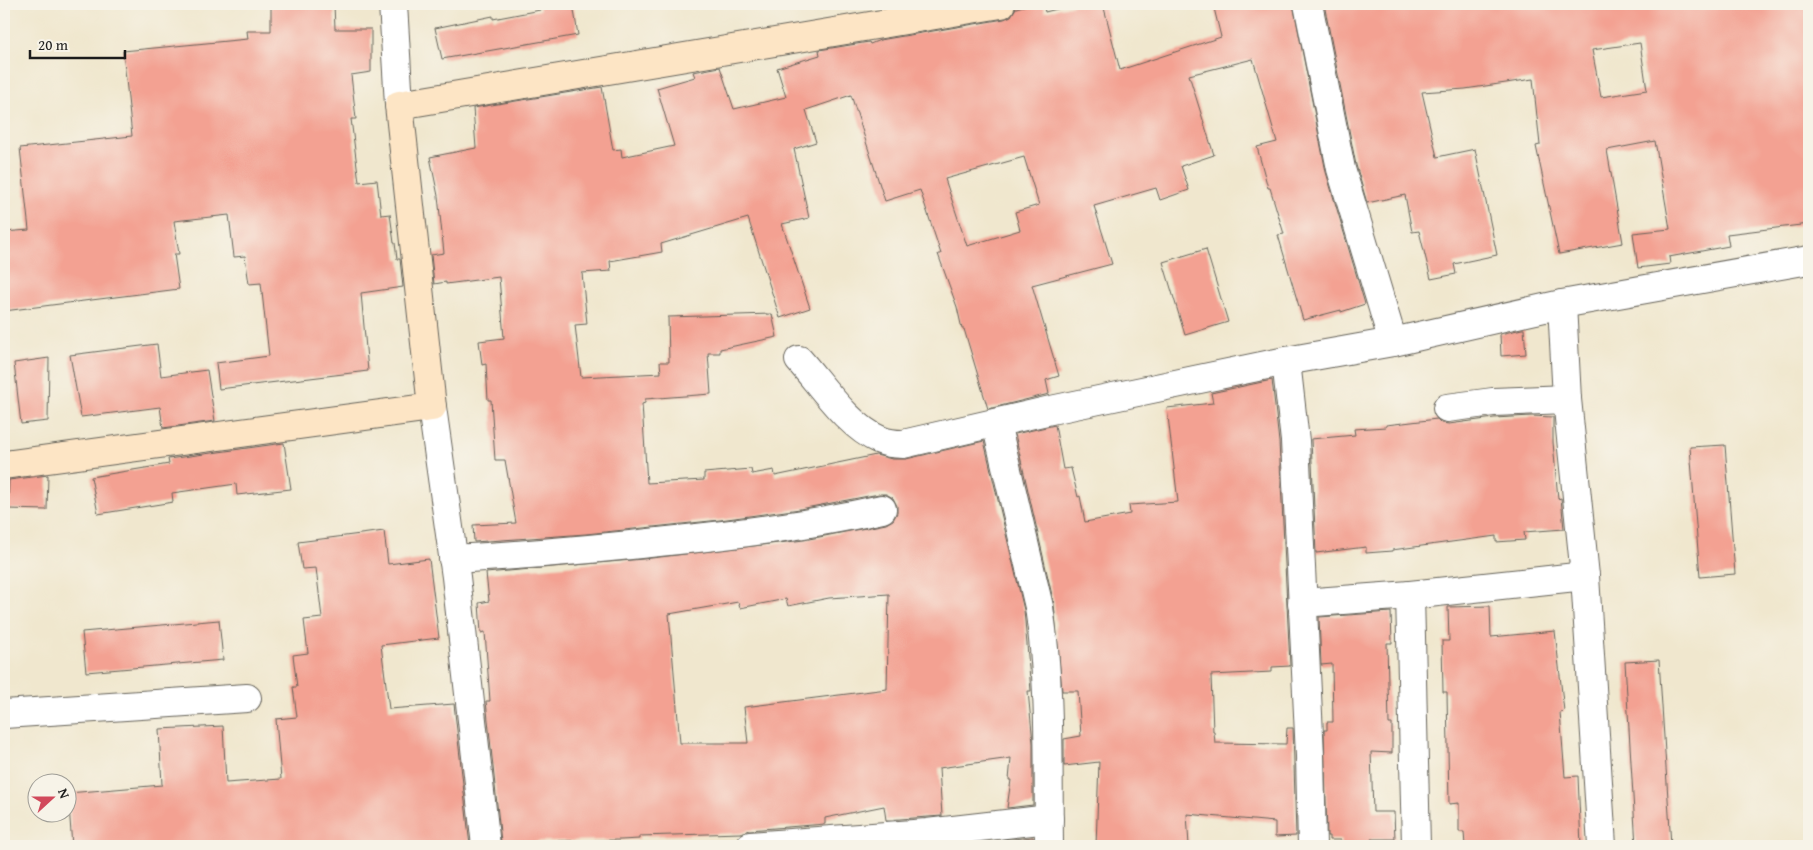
<svg xmlns="http://www.w3.org/2000/svg" width="1813" height="850" font-family="'Gentium Book Plus',serif">
  <style>
    .building { fill: #f3a192; fill-rule: evenodd }
    .lines { fill: none; stroke-linecap: round; stroke-linejoin: round }
    .street-casing { stroke: #66635a; stroke-width: 30 }
    .secondary-casing { stroke: #66635a; stroke-width: 30 }
    .street { stroke: #fff; stroke-width: 28 }
    .secondary { stroke: #fde5c5; stroke-width: 28 }
  </style>
  <rect width="100%" height="100%" fill="#f7f3e8"/>
  <filter id="ink" filterUnits="userSpaceOnUse"><feTurbulence type="fractalNoise" baseFrequency=".02" numOctaves="2"/><feDisplacementMap in="SourceGraphic" scale="10" xChannelSelector="R" yChannelSelector="G"/><feConvolveMatrix kernelMatrix="1 2 1 2 8 2 1 2 1" color-interpolation-filters="sRGB"/></filter>
  <filter id="wash" filterUnits="userSpaceOnUse"><feTurbulence type="fractalNoise" baseFrequency=".0096" numOctaves="4" result="noise"/><feDisplacementMap in="SourceGraphic" scale="20" xChannelSelector="R" yChannelSelector="G"/><feGaussianBlur stdDeviation="1.12" result="paint"/><feColorMatrix in="noise" values="0 0 0 0 0 0 0 0 0 0 0 0 0 0 0 0 0 1.4 0 .05"/><feComposite in="paint" operator="in"/></filter>
  <g filter="url(#wash)">
    <rect width="100%" height="100%" fill="#f0e7ce"/>
    <g id="blocks">
      <g class="building">
        <polygon points="271,4 334,4 335,29 371,29 371,72 351,75 356,119 351,119 359,182 377,180 381,215 390,214 394,243 395,243 397,259 400,259 403,287 361,293 368,371 219,389 216,363 269,356 261,283 249,284 245,256 234,257 229,215 174,221 179,254 174,254 179,289 4,311 4,232 29,230 20,148 132,136 123,51 248,39 247,31 271,31"/>
        <polygon points="539,4 573,4 578,35 442,59 435,28 493,16 493,19 540,10"/>
        <path d="M 1031,4 L 1043,4 L 1045,12 L 1077,4 L 1103,4 L 1120,70 L 1221,37 L 1213,4 L 1293,4 L 1326,172 L 1365,304 L 1341,312 L 1341,310 L 1303,320 L 1278,235 L 1284,234 L 1270,188 L 1268,188 L 1257,147 L 1277,142 L 1253,59 L 1189,75 L 1214,155 L 1181,166 L 1189,190 L 1160,200 L 1156,188 L 1094,206 L 1112,264 L 1032,285 L 1059,376 L 1046,380 L 1049,394 L 988,409 L 964,329 L 962,329 L 957,307 L 938,254 L 941,254 L 920,190 L 885,201 L 851,95 L 806,110 L 816,142 L 794,149 L 809,218 L 782,224 L 810,308 L 780,318 L 748,218 L 661,244 L 662,252 L 610,261 L 611,271 L 582,273 L 587,324 L 575,325 L 581,377 L 661,373 L 660,362 L 669,362 L 668,317 L 772,314 L 777,337 L 720,349 L 720,353 L 708,353 L 711,394 L 645,399 L 645,403 L 642,404 L 647,483 L 704,480 L 704,473 L 751,469 L 752,474 L 774,470 L 775,476 L 876,455 L 892,459 L 906,459 L 984,441 L 1024,610 L 1031,691 L 1028,691 L 1033,743 L 1033,805 L 1007,808 L 1011,780 L 1009,780 L 1011,758 L 939,768 L 942,816 L 886,820 L 884,806 L 825,818 L 825,824 L 749,830 L 741,833 L 639,836 L 639,839 L 621,840 L 501,842 L 486,701 L 490,701 L 485,632 L 481,633 L 479,603 L 489,601 L 486,573 L 643,559 L 804,540 L 886,524 L 893,520 L 897,513 L 897,506 L 893,498 L 886,494 L 879,494 L 800,509 L 720,520 L 586,534 L 474,542 L 473,525 L 516,523 L 505,460 L 495,460 L 491,400 L 488,400 L 486,364 L 482,365 L 479,341 L 504,338 L 499,277 L 446,284 L 446,282 L 434,284 L 431,255 L 444,253 L 438,196 L 430,157 L 476,148 L 473,108 L 602,87 L 613,150 L 621,149 L 622,157 L 674,146 L 657,88 L 695,77 L 693,72 L 720,67 L 734,109 L 786,97 L 777,68 L 820,55 L 819,50 L 869,42 L 870,44 L 880,40 L 1004,19 L 1011,16 L 1016,8 ZM 1024,157 L 1039,205 L 1015,212 L 1020,230 L 967,246 L 945,179 ZM 889,594 L 887,689 L 744,707 L 748,743 L 680,743 L 669,614 L 738,602 L 740,608 L 786,599 L 788,606 L 829,598 Z"/>
        <path d="M 1324,4 L 1809,4 L 1809,224 L 1727,234 L 1729,246 L 1669,257 L 1670,264 L 1638,268 L 1633,233 L 1670,229 L 1655,141 L 1607,150 L 1623,243 L 1559,254 L 1536,146 L 1540,145 L 1533,79 L 1465,89 L 1422,92 L 1437,157 L 1475,149 L 1497,255 L 1454,264 L 1456,274 L 1431,279 L 1419,231 L 1412,232 L 1405,195 L 1367,203 L 1356,165 ZM 1640,43 L 1647,90 L 1601,97 L 1592,50 Z"/>
        <polygon points="1206,249 1228,322 1185,335 1163,262"/>
        <polygon points="1522,329 1524,329 1526,354 1501,356 1500,334"/>
        <polygon points="157,344 161,376 207,370 215,421 163,428 160,407 81,417 70,355"/>
        <polygon points="49,358 48,421 21,424 14,363"/>
        <polygon points="1272,380 1279,442 1290,666 1272,667 1272,672 1211,675 1213,732 1214,732 1215,743 1286,744 1287,728 1293,728 1296,836 1275,837 1275,822 1187,814 1189,846 1096,846 1099,762 1064,766 1064,739 1081,736 1078,691 1062,691 1054,604 1015,434 1055,425 1063,469 1071,468 1078,497 1080,496 1085,522 1130,514 1129,505 1178,502 1167,408 1213,403 1211,393"/>
        <polygon points="1532,416 1553,417 1553,442 1558,499 1561,498 1564,529 1524,532 1525,540 1496,542 1496,536 1392,550 1392,551 1366,553 1366,547 1316,553 1311,439 1355,435 1354,429 1386,427 1386,425 1437,419 1441,423 1449,424 1494,418"/>
        <polygon points="284,443 291,489 237,495 236,484 172,493 173,502 98,514 91,477 169,464 168,459"/>
        <polygon points="1725,445 1735,574 1700,577 1690,447"/>
        <polygon points="48,475 47,510 8,509 9,480"/>
        <polygon points="384,531 388,564 429,559 439,638 381,645 389,709 454,704 470,846 72,846 68,793 162,785 159,729 223,726 226,783 281,779 276,719 297,717 293,687 297,687 293,655 308,653 304,620 322,618 316,568 302,569 298,542"/>
        <polygon points="1490,606 1491,637 1555,631 1564,711 1560,712 1565,777 1578,776 1581,846 1465,846 1464,832 1459,832 1459,803 1449,804 1447,692 1443,692 1442,641 1449,641 1448,607"/>
        <polygon points="1391,612 1392,643 1387,643 1389,724 1392,724 1392,753 1371,752 1373,812 1394,812 1395,839 1371,839 1371,846 1340,846 1341,840 1329,840 1329,836 1327,836 1324,730 1327,730 1327,722 1333,722 1332,664 1321,665 1319,617"/>
        <polygon points="219,620 223,660 86,672 82,632"/>
        <polygon points="1659,660 1671,845 1636,846 1625,662"/>
        <polygon points="1033,837 1033,846 1003,846 1003,840"/>
      </g>
    </g>
  </g>
  <g filter="url(#ink)">
    <use href="#blocks" fill-opacity="0" stroke="#66635a" stroke-width="1"/>
    <g class="lines">
      <g class="street-casing">
        <g id="street">
          <polyline points="393,4 399,105"/>
          <polyline points="1308,4 1341,169 1393,342"/>
          <polyline points="1562,304 1567,399 1585,576 1602,846"/>
          <path d="M 799,360 C 822,386 848,426 880,440 C 887,443 895,444 903,444 L 1051,410 L 1286,361 L 1393,342 L 1562,304 L 1809,260"/>
          <polyline points="1286,361 1295,441 1310,756 1312,846"/>
          <polyline points="432,407 456,577 486,846"/>
          <polyline points="1447,408 1493,402 1567,399"/>
          <path d="M 996,423 L 1039,607 C 1051,686 1048,767 1049,846"/>
          <path d="M 453,559 C 525,555 597,549 668,541 C 740,534 811,525 882,509"/>
          <polyline points="1410,595 1416,846"/>
          <polyline points="1302,603 1410,595 1585,576"/>
          <polyline points="4,714 247,698"/>
          <polyline points="750,846 927,833 1049,819"/>
        </g>
      </g>
      <g class="secondary-casing">
        <polyline id="secondary" points="4,465 432,407 399,105 1001,4"/>
      </g>
      <use href="#street" class="street"/>
      <use href="#secondary" class="secondary"/>
    </g>
  </g>
  <rect width="1813" height="850" fill="none" stroke="#f7f3e8" stroke-width="20"/>
  <g transform="translate(52 798) rotate(69)"><circle r="24" fill="#f7f3e8" stroke="#9f9d96"/>
  <path d="M0-4L9 19L0 12L-9 19Z" fill="#d1495b"/>
  <text y="-8" font-size="14" font-weight="bold" text-anchor="middle" fill="#1c1c1c">N</text>
  </g>
  <path d="M30 50v8h95v-8" fill="none" stroke="#1c1c1c" stroke-width="2.5"/>
  <text x="38" y="50" font-size="15" fill="#1c1c1c" stroke="#f7f3e8" stroke-width="4" paint-order="stroke">20 m</text>
</svg>
